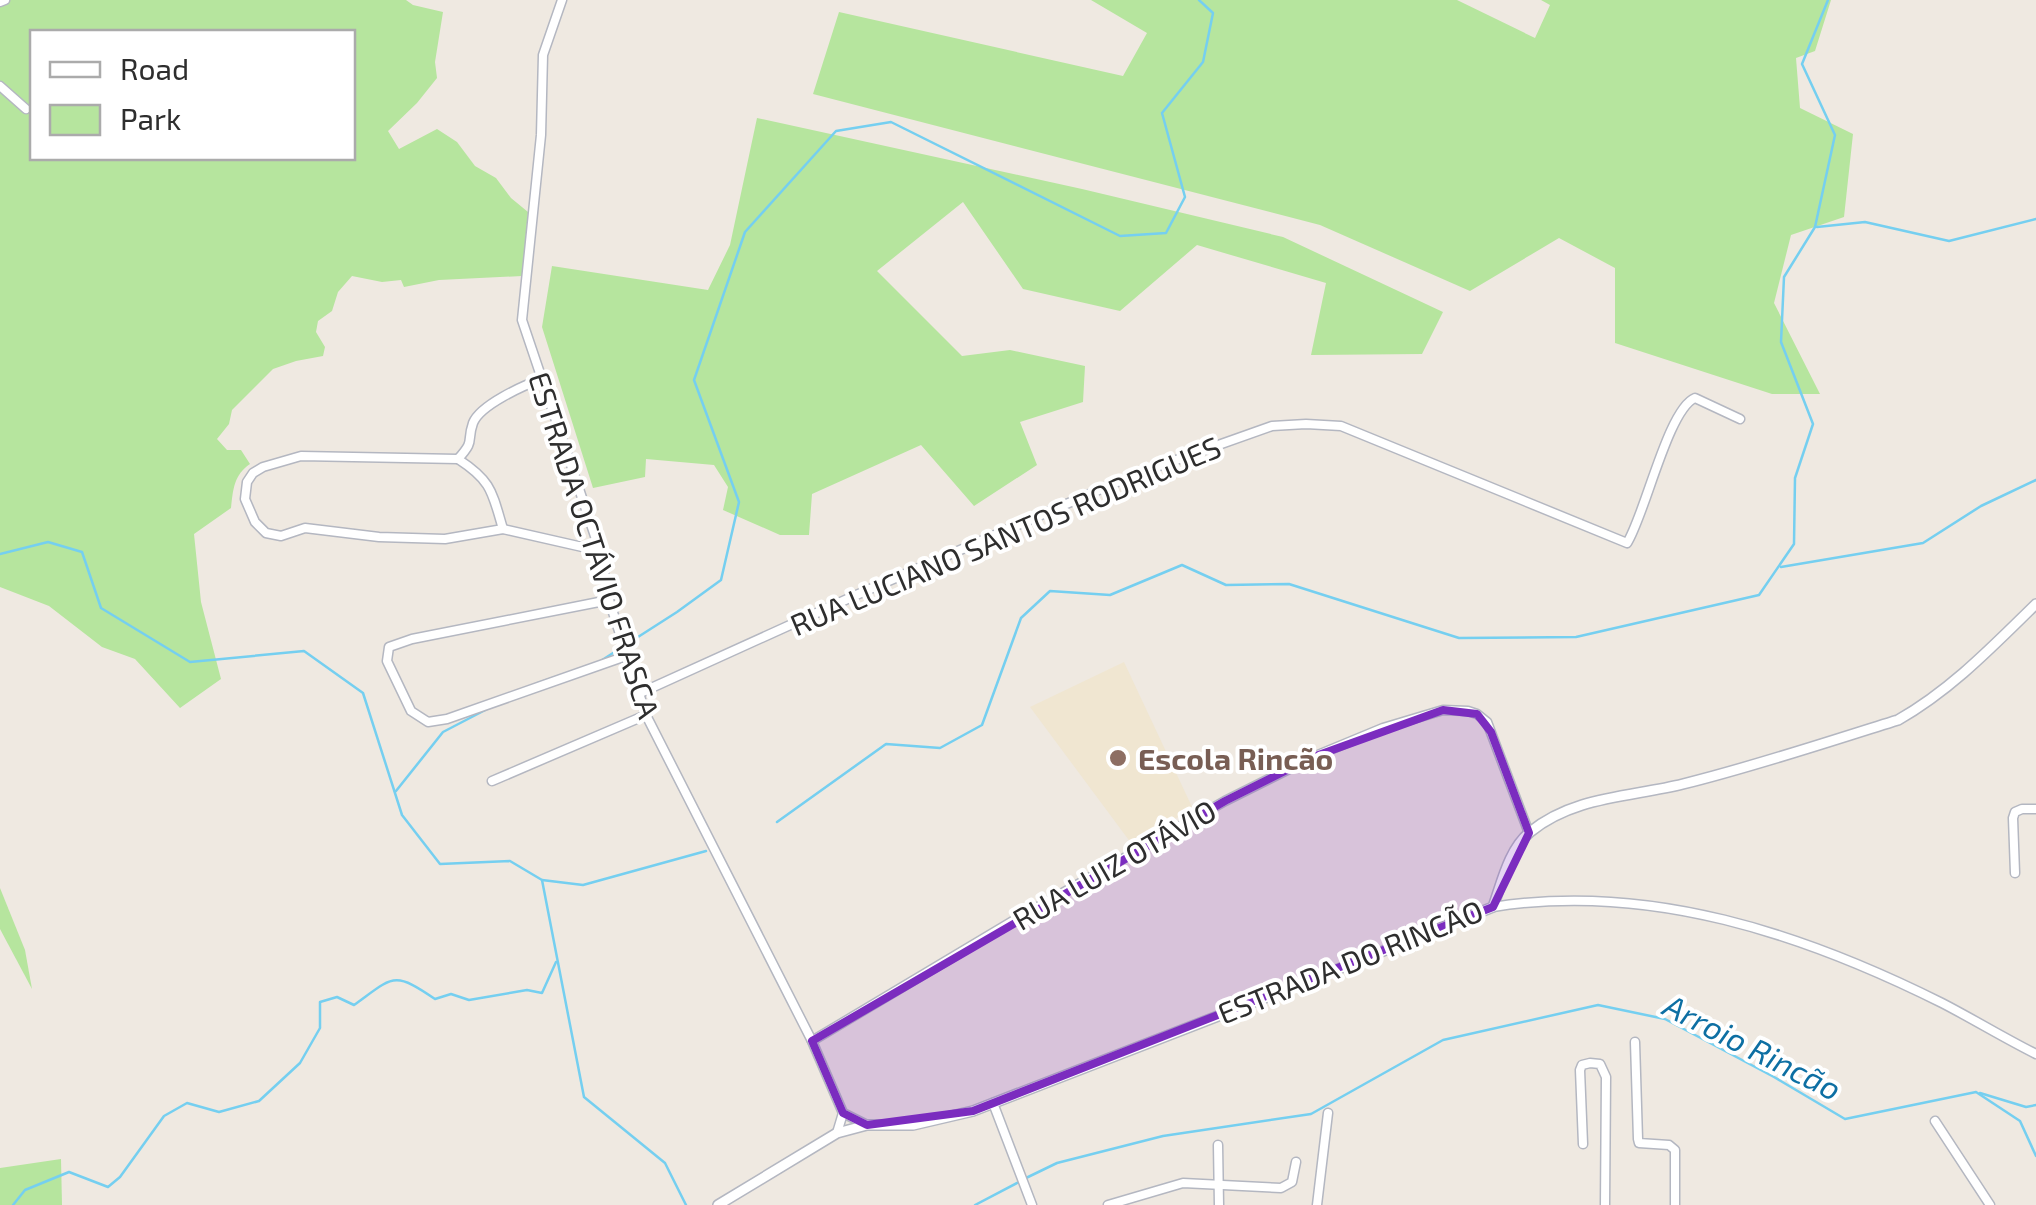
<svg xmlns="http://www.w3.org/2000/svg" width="2036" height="1205" font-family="'Exo 2',sans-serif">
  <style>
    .education { fill: #f0e6d1 }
    .green { fill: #b6e59e; fill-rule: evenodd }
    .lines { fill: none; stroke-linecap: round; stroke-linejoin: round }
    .stream { stroke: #75cff0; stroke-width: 2.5 }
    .minor-casing { stroke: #b4b7c1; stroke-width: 11 }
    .tertiary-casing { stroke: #b4b7c1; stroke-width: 12 }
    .minor { stroke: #fff; stroke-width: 8 }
    .tertiary { stroke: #fff; stroke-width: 9 }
    .marked { fill: #7b2cbf; fill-opacity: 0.2; stroke: #7b2cbf; stroke-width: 8; stroke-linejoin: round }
    .education-dot { fill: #8d6e63; stroke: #fff; stroke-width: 4 }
    .labels { text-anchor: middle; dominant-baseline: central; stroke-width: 8; stroke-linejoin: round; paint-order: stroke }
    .street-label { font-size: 30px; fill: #2e2e2e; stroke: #fff }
    .education-label { font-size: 30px; font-weight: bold; fill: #785e54; stroke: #fff; text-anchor: start }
    .water-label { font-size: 32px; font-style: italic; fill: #0d6fa3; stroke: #fff }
  </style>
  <rect width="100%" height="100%" fill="#efe9e1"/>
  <polygon class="education" points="1124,662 1193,809 1131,843 1030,707"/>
  <g class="green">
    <path d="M 0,0 L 406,0 L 413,5 L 443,12 L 435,62 L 437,78 L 417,103 L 388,131 L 399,149 L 437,129 L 457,142 L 475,166 L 496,178 L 511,198 L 528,212 L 522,276 L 439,280 L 404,287 L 401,280 L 382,282 L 352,276 L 338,292 L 332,311 L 318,321 L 316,332 L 325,347 L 323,356 L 296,361 L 273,369 L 232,410 L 229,424 L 217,439 L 227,450 L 241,450 L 250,464 C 234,475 233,489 231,508 L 194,534 L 201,602 L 221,679 L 180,708 L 135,659 L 102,647 L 49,606 L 0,587 ZM 32,32 L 352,32 L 352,158 L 32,158 Z"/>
    <polygon points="1091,0 1457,0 1535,38 1550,5 1541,0 1831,0 1815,51 1796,58 1800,108 1853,134 1844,217 1791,235 1774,303 1820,394 1772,394 1615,343 1615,268 1559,238 1470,291 1320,225 813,94 839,12 1123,76 1147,33"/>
    <polygon points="757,118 1082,189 1283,237 1443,312 1422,354 1311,355 1326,283 1197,245 1120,311 1023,289 963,202 877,271 962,356 1010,350 1085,366 1083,402 1020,422 1037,465 974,506 921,445 812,494 809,535 780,535 723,510 728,487 714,465 646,459 645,477 593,488 542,327 552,266 708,290 730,245"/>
    <polygon points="0,888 25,950 32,989 0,929"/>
    <polygon points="61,1159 62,1205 0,1205 0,1168"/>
  </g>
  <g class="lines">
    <g class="stream">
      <polyline points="1817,227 1865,222 1949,241 2036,219"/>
      <polyline points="0,554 48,542 82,552 101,608 190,662 304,651 363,693 402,815 440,864 510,861 542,880 584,1097 665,1163 686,1205"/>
      <polyline points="1781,567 1923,543 1981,506 2036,480"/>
      <polyline points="599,662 677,612 721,580 739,502 694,380 745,232 836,131 891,122 1120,236 1166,233 1185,197 1162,113 1203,62 1213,13 1199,0"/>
      <polyline points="538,683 573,671"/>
      <polyline points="396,791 443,732 491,707"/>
      <polyline points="777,822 886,744 940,748 982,725 1021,618 1050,591 1110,595 1182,565 1226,585 1289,584 1459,638 1576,637 1759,595 1794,544 1795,478 1813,424 1781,342 1784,277 1815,227 1835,135 1802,64 1828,0"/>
      <polyline points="542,880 583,885 706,851"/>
      <polyline points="1980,1093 2026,1107 2036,1105"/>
      <polyline points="1026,1178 1057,1163 1163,1136 1311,1114 1443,1040 1598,1005 1665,1019 1774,1077 1845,1119 1976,1092 2020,1121 2036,1156"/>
      <path d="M 13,1205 L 25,1190 L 69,1172 L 108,1187 L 120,1177 L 164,1116 L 187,1103 L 219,1112 L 259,1101 L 300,1063 L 320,1028 L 320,1002 L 337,997 L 354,1005 C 393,977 393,970 435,999 L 451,994 L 469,1000 L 527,990 L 542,993 L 556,962"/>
      <polyline points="975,1205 1019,1182"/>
    </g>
    <g class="minor-casing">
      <g id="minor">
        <polyline points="562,0 543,55 541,135 522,320 600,551 609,600 646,715 812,1041 843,1113 837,1133"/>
        <polyline points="0,2 5,0"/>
        <polyline points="0,86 26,109"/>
        <path d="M 542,379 C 524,385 480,405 473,423 C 466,443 476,439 458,459 L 301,456 L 263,467 L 253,473 L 247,482 L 245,499 L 255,522 L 266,533 L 281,536 L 305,528 L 379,537 L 445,539 L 503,529 L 600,551"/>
        <path d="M 458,459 C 492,481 492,492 503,529"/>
        <polyline points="609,600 412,639 389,647 387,661 411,711 428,722 447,719 626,656"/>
        <path d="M 638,694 L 854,596 L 1131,476 L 1272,426 L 1306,424 L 1341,426 L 1627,543 C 1645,515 1668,409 1695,398 L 1740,419"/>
        <polyline points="492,781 646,715"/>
        <polyline points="2015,873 2013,818 2015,812 2022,809 2036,809"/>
        <path d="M 1493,907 C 1649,882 1804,934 1942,1003 C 1973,1019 2004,1038 2036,1054"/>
        <polyline points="812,1041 1013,921 1225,801 1313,757 1383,728 1443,710 1468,711 1477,714 1487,722 1529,833"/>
        <polyline points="1635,1042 1638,1139 1639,1143 1669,1145 1675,1150 1675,1205"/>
        <polyline points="993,1103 1032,1205"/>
        <polyline points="843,1113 867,1125"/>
        <polyline points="1935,1121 1990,1205"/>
        <polyline points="1583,1144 1580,1070 1582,1065 1590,1063 1600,1064 1606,1077 1605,1205"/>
        <polyline points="1218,1145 1219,1205"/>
        <polyline points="1108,1205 1183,1183 1281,1188 1292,1182 1296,1162"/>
        <polyline points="1317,1205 1328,1113"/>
      </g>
    </g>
    <g class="tertiary-casing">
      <path id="tertiary" d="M 718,1205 L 837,1133 L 867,1125 L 913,1125 L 973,1111 L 1311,980 L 1493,907 C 1502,882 1509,849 1530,832 C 1574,796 1631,797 1683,784 C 1756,766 1827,742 1898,720 C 1951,690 1993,646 2036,604"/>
    </g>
    <use href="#minor" class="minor"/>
    <use href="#tertiary" class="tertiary"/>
  </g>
  <path class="marked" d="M 1443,710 L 1477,714 L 1491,732 L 1529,833 L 1493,907 L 973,1111 L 867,1125 L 843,1113 L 812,1041 L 1225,801 L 1313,757 Z"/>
  <circle class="education-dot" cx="1118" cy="758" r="10"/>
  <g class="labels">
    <g class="street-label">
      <text transform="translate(1005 535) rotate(-23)">RUA LUCIANO SANTOS RODRIGUES</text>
      <text transform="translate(595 545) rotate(72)">ESTRADA OCTÁVIO FRASCA</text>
      <text transform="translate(1114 864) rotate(-30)">RUA LUIZ OTÁVIO</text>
      <text transform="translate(1350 961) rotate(-22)">ESTRADA DO RINCÃO</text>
    </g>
    <g class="education-label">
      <text x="1138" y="758">Escola Rincão</text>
    </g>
    <g class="water-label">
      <text transform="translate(1753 1046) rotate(27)">Arroio Rincão</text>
    </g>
  </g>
  <rect x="30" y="30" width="325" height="130" fill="#ffffff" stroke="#ababab" stroke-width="2.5"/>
  <rect x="50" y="62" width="50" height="15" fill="#ffffff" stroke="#ababab" stroke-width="2.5"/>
  <text x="120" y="80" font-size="30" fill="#2e2e2e">Road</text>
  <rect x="50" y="105" width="50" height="30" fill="#b6e59e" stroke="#ababab" stroke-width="2.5"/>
  <text x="120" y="130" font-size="30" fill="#2e2e2e">Park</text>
</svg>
